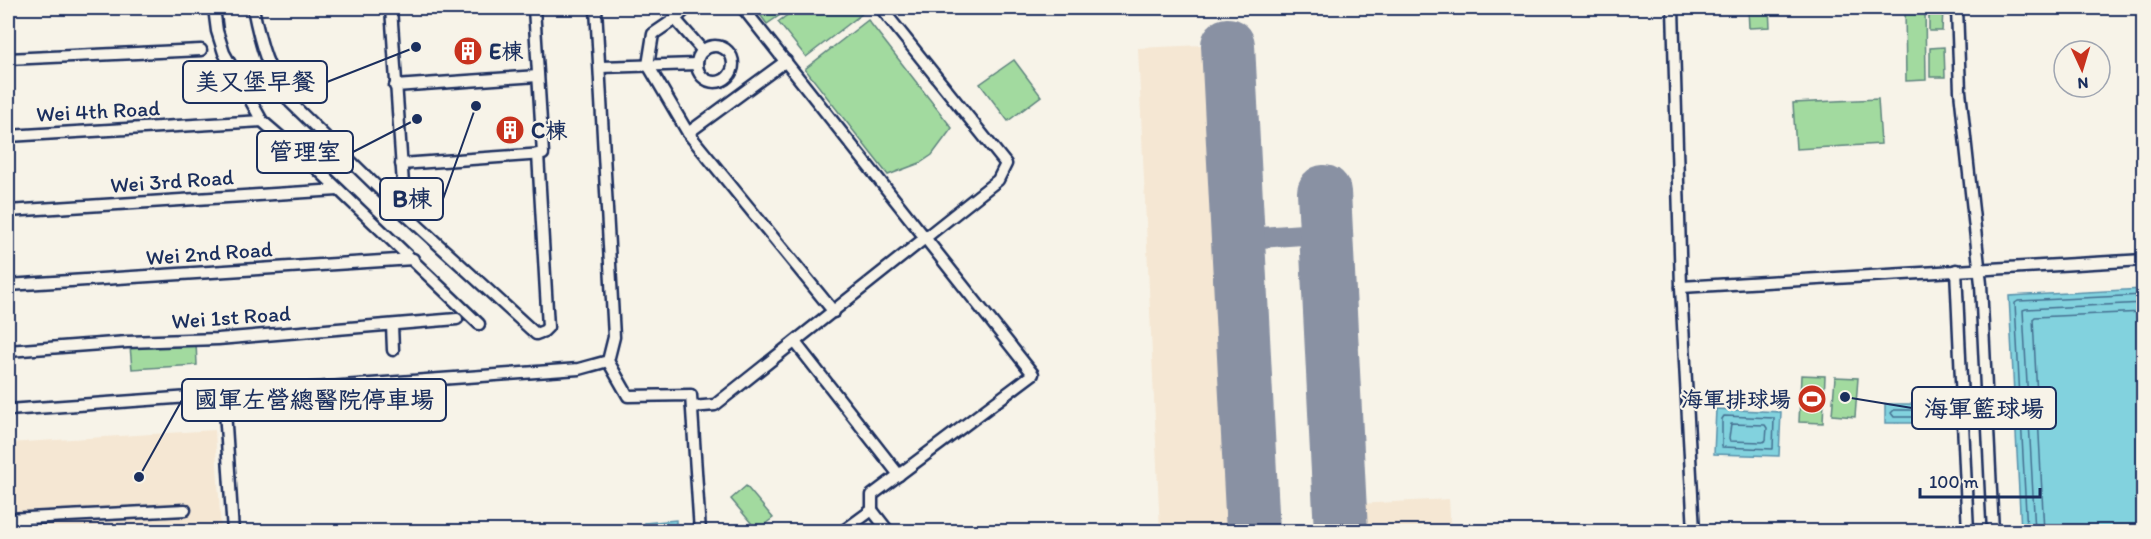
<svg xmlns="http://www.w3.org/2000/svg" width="2151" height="539" font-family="Itim,'LXGW WenKai TC',sans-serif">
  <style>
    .built { fill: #f5e7d3 }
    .green { fill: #a2da9f; stroke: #5e847e; stroke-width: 1.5 }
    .water { fill: #82d2de; stroke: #5991ab; stroke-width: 1.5 }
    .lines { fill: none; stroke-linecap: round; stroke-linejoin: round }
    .shore { stroke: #447091; stroke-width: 1.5 }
    .taxiway { stroke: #8991a3; stroke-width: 21 }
    .runway { stroke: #8991a3; stroke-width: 54 }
    .street-casing { stroke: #1b2f5e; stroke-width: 15 }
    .street { stroke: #f7f3e8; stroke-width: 10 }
    .labels { text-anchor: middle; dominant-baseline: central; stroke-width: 4.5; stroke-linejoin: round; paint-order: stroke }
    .poi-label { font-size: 22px; font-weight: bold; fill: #1b2f5e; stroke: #f7f3e8; text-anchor: start }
    .street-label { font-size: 22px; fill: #1b2f5e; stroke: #f7f3e8 }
    .leader { fill: none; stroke: #1b2f5e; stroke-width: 2 }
    .callout-dot { fill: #1b2f5e; stroke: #f7f3e8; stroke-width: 2 }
    .callout { fill: #f7f3e8; stroke: #1b2f5e; stroke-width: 2 }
    .callout-label { font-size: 24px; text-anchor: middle; font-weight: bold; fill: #1b2f5e }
  </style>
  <rect width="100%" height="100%" fill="#f7f3e8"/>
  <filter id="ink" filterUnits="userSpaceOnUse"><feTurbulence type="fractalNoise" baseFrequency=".0167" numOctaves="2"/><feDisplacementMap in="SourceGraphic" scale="12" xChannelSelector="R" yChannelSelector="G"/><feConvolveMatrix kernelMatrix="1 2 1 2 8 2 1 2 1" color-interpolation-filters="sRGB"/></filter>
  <g filter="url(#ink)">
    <g class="built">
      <polygon points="1223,44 1245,531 1160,531 1138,48"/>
      <polygon points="215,430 221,531 8,532 8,443"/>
      <polygon points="1449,499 1451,531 1341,531 1339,505"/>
    </g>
    <g class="green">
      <polygon points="755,8 779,8 783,13 767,24"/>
      <polygon points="797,8 858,8 863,13 806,57 778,22"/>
      <polygon points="1748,8 1769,8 1770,27 1749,28"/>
      <polygon points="1905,8 1925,8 1926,80 1906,81"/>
      <polygon points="1929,8 1943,8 1942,31 1929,31"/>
      <polygon points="868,20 952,128 932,155 920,163 888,175 805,69"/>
      <polygon points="1944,47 1945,77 1930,77 1930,48"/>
      <polygon points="1014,60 1041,96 1008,121 980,84"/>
      <polygon points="1878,99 1881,144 1796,149 1793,103"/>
      <polygon points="196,342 197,365 132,369 130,346"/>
      <polygon points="1801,375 1825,376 1823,423 1799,422"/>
      <polygon points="1835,377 1858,378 1855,417 1832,415"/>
      <polygon points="746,486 773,518 757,530 731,499"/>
    </g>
    <g class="water">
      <polygon points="2143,289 2143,531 2021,531 2009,296"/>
      <rect x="1885" y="404" width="39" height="19"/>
      <polygon points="1716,409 1781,412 1779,456 1714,454"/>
      <polygon points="676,520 676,531 646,531 645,523"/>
    </g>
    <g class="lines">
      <g class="shore">
        <polygon points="1894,410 1915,410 1918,415 1915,417 1894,417 1891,413"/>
        <polygon points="1724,416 1774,418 1773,449 1722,447 1722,419"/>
        <polygon points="1731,424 1765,425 1767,428 1766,440 1763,442 1730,441 1729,438"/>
        <polyline points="2027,532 2015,303 2018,301 2144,295"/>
        <polyline points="2035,532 2023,310 2026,309 2144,303"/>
        <polyline points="2044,532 2033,319 2035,317 2144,312"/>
      </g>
      <polyline class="taxiway" points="1238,239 1325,233"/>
      <g class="runway">
        <polyline points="1228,45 1253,532"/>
        <polyline points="1324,192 1341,532"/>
      </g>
      <g class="street-casing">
        <g id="street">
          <polyline points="214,8 217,31 224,53 262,121 312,164 479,324"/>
          <path d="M 253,8 C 260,43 268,75 291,103 L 405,214 L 536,334 L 544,331 L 548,327 L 538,154"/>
          <polyline points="391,8 405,214"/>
          <polyline points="687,8 675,19 653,34 648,65 688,133 834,312"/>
          <polyline points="743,8 1033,374 872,495 872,510 842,532"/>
          <polyline points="1673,8 1681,287 1694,532"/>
          <polyline points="1957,8 1960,91 1981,284 1993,532"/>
          <polyline points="675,19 703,51"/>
          <circle cx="715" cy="64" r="18"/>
          <polyline points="8,59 201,50"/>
          <polyline points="600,67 697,64"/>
          <polyline points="395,86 538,76"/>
          <polyline points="688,133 786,61"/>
          <polyline points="8,136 262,121"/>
          <polyline points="401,164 543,154 534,8"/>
          <polyline points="8,211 338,190"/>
          <polyline points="1956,270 1968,532"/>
          <polyline points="8,285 413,259"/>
          <polyline points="1681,287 2144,260"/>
          <polyline points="392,325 393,350"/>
          <polyline points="795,342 899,475"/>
          <polyline points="8,351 127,342 218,339 457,319"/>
          <polyline points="608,361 628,396 691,395 700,532"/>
          <polyline points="224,395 233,532"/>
          <polyline points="692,407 715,405 998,180 1006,164 881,8"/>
          <polyline points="8,410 579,369 608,361 614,337 596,8"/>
          <polyline points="872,510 889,532"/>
          <polyline points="8,519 185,510"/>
        </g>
      </g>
      <use href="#street" class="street"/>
    </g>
  </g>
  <defs>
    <g id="building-disc" transform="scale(1.5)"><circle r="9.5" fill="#c8321e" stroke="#f7f3e8"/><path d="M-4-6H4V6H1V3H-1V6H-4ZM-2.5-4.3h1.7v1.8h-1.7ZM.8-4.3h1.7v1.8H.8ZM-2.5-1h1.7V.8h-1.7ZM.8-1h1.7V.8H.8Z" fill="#fff"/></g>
    <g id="stadium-disc" transform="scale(1.5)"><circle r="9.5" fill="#c8321e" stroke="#f7f3e8"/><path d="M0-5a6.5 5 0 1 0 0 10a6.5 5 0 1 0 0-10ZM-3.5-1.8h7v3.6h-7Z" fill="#fff"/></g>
  </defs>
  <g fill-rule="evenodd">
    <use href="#building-disc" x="468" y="51"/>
    <use href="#building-disc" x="510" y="130"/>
    <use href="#stadium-disc" x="1812" y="399"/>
  </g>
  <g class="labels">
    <g class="poi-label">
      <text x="489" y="51">E棟</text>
      <text x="531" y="130">C棟</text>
      <text x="1791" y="399" text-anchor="end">海軍排球場</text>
    </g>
    <g class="street-label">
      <text transform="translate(98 111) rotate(-3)">Wei 4th Road</text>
      <text transform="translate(172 181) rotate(-4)">Wei 3rd Road</text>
      <text transform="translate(209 253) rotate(-4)">Wei 2nd Road</text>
      <text transform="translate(231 317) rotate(-4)">Wei 1st Road</text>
    </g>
  </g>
  <path class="leader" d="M416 47L327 82M417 119L353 152M476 106L443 199M139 477L182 400M1845 397L1912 408"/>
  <g class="callout-dot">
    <circle cx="416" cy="47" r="6"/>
    <circle cx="417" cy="119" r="6"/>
    <circle cx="476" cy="106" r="6"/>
    <circle cx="139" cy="477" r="6"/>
    <circle cx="1845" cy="397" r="6"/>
  </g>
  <g class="callout">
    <rect x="183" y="61" width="144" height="42" rx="6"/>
    <rect x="257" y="131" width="96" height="42" rx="6"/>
    <rect x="380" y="178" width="63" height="42" rx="6"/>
    <rect x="182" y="379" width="264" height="42" rx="6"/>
    <rect x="1912" y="387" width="144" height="42" rx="6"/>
  </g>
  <g class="callout-label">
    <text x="255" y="90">美又堡早餐</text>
    <text x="305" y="160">管理室</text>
    <text x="412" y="207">B棟</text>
    <text x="314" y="408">國軍左營總醫院停車場</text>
    <text x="1984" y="417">海軍籃球場</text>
  </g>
  <rect width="2151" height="539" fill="none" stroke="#f7f3e8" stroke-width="30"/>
  <rect x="15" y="15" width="2121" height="509" fill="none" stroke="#1b2f5e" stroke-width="2" filter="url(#ink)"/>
  <g transform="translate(2082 69) rotate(176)"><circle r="28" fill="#f7f3e8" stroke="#9fa5b1" stroke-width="1.5"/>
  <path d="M0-4.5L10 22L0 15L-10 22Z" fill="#c8321e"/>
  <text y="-9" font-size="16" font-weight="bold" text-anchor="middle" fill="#1b2f5e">N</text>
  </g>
  <path d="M1920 488v9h120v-9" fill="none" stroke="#1b2f5e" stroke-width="3"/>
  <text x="1929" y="488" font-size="18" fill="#1b2f5e" stroke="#f7f3e8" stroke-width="4.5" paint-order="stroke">100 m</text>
</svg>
